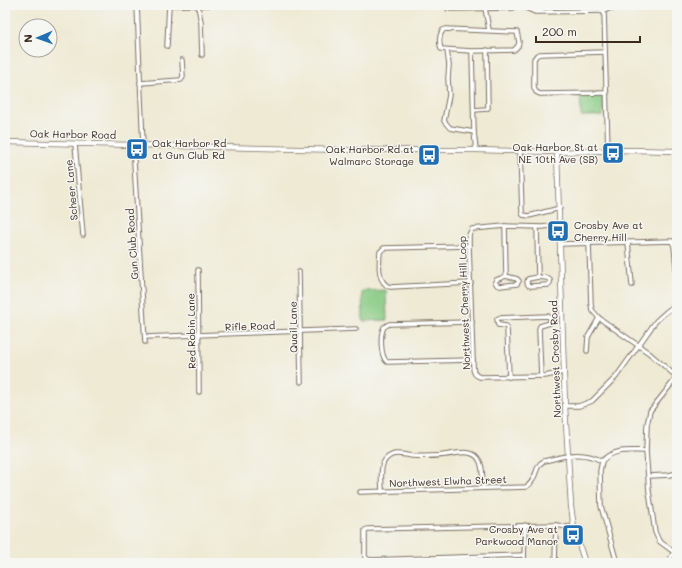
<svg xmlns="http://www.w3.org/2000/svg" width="682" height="568" font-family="Mali,sans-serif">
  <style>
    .green { fill: #88ca83; stroke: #627a50 }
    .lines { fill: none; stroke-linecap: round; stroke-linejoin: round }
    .minor-casing { stroke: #7a6d5e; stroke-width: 5.5 }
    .tertiary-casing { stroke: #7a6d5e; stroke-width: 6 }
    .minor { stroke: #fff; stroke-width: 3.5 }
    .tertiary { stroke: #fff; stroke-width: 4.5 }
    .labels { text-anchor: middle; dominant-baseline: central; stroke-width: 3; stroke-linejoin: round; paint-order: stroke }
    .street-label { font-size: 10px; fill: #3b2a1e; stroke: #f6f6f2 }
    .poi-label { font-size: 10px; fill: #3b2a1e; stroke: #f6f6f2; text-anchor: end }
  </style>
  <rect width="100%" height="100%" fill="#f6f6f2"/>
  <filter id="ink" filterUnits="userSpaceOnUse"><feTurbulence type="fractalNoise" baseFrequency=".025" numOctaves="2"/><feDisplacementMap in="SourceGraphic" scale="8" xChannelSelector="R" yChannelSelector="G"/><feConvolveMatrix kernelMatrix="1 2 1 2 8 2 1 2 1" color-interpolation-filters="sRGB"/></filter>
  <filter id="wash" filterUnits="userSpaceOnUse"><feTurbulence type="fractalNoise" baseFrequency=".012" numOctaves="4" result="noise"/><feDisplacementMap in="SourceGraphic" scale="16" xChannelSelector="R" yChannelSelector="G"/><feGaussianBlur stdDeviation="0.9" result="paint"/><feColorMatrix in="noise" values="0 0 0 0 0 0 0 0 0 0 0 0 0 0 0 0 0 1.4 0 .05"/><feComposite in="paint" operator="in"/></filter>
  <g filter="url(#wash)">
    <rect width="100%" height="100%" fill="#eeead4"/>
    <g class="green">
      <polygon points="599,94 603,98 603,116 581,116 580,95"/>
      <polygon points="386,290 387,320 363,321 362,291"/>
    </g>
  </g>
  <g filter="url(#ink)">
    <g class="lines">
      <g class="minor-casing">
        <g id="minor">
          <polyline points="137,5 143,145"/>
          <polyline points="161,5 213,5"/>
          <polyline points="198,6 201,22 202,55"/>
          <polyline points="485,8 489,30"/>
          <polyline points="448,9 513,8"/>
          <polyline points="528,9 535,12 604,11 610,8 663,6 667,5"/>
          <polyline points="604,11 608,152"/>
          <polyline points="167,46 169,5"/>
          <polyline points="447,50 449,65 448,78 449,95 444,121 450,128 474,132"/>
          <path d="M 472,51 L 514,50 L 518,46 L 519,42 L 517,32 L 446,29 L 443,30 C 439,35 439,43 441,49 L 472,51 L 474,132 L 476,150"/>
          <polyline points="605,52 540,54 537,55 534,59 534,88 536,92 540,94 607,93"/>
          <polyline points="140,83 181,80 183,77 182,60"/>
          <polyline points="474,110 486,109 488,108 487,50"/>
          <polyline points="75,144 83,235"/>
          <polyline points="133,145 145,342"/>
          <polyline points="520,151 522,212 523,215 529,216 560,208"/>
          <path d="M 560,225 L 542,227 L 505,226 L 472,229 L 469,235 L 469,246 L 473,360 C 473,368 472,375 480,377 L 545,376 L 564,372"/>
          <polyline points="505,226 506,276"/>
          <polyline points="537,227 538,277"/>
          <polyline points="628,242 632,285"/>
          <polyline points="589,243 591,304 592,310 599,318 649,353 677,377"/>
          <polyline points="560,244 672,241 674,246 677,278"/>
          <path d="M 469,246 L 384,248 L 380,252 C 379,263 377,283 390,287 L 471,283"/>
          <polyline points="198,270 199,392"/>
          <polyline points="299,272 301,382"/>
          <polygon points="506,276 517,279 519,281 517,284 500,286 497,285 495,282 496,280"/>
          <polygon points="538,277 547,278 550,280 550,283 548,285 531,286 528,285 527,282 528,279"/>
          <path d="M 472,322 L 389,324 L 384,327 C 380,334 380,356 387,362 L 473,360"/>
          <polyline points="145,337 356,329"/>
          <polyline points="587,351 588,337 599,318"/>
          <polyline points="509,377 507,328 506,326 498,325 497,319 499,318 548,316 550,318 550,323 540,326 539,329 541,376"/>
          <polyline points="565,406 579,406 592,401 616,377 656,321 666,312 677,304"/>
          <polyline points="602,461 600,471 601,506 617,563"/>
          <polyline points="649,476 669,475 677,473"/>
          <path d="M 360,492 L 526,487 C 538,480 534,465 544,461 C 566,456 580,450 602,461 C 614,448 630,451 646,451"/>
          <path d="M 382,492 C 382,482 379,466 386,459 C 389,456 393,454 397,454 C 402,454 407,455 412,456 C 428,457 443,456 458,453 C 464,452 471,452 476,456 C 484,463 482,478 483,488"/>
          <polyline points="674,552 659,541 655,532 649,491 646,451 647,425 650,411 677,377"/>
          <polyline points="524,555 369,560 365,557 365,530 368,529 556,525 574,528"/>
          <polyline points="524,563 525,525"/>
          <polyline points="555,563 556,525"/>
          <polyline points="668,563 677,546"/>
        </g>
      </g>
      <g class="tertiary-casing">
        <g id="tertiary">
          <polyline points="5,142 342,150 476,150 557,152 631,150 677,151"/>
          <polyline points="557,152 565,406 571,506 574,528 585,563"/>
        </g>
      </g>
      <use href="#minor" class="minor"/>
      <use href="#tertiary" class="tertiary"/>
    </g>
  </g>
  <defs>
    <g id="bus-square" transform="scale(1.15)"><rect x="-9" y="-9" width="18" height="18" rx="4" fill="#1f6fb2" stroke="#f6f6f2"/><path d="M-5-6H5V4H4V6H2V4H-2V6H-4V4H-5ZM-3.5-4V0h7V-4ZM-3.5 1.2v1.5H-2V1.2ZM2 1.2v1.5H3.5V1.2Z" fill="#fff"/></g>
  </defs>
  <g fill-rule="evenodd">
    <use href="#bus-square" x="137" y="149"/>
    <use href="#bus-square" x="613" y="153"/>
    <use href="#bus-square" x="429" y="155"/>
    <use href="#bus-square" x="558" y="231"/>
    <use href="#bus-square" x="573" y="535"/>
  </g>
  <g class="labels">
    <g class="street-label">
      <text transform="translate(73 134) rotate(1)">Oak Harbor Road</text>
      <text transform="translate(71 190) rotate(-95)">Scheer Lane</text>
      <text transform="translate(132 244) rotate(-94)">Gun Club Road</text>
      <text transform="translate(464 303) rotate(-92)">Northwest Cherry Hill Loop</text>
      <text transform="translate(250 326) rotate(-2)">Rifle Road</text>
      <text transform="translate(293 327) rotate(-91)">Quail Lane</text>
      <text transform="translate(191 331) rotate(-91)">Red Robin Lane</text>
      <text transform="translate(555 359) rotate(-92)">Northwest Crosby Road</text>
      <text transform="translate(448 481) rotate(-2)">Northwest Elwha Street</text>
    </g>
    <g class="poi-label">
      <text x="152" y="143" text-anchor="start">Oak Harbor Rd<tspan x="152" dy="12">at Gun Club Rd</tspan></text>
      <text x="598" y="147">Oak Harbor St at<tspan x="598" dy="12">NE 10th Ave (SB)</tspan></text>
      <text x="414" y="149">Oak Harbor Rd at<tspan x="414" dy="12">Walmarc Storage</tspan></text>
      <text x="574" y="225" text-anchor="start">Crosby Ave at<tspan x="574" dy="12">Cherry Hill</tspan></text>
      <text x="558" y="529">Crosby Ave at<tspan x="558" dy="12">Parkwood Manor</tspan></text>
    </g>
  </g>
  <rect width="682" height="568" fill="none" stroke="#f6f6f2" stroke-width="20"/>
  <g transform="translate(38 38) rotate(268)"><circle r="19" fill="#f6f6f2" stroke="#aba49d"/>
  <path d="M0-3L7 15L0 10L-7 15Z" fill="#1f6fb2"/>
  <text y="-6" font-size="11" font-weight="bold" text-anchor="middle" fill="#3b2a1e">N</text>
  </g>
  <path d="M536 36v6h104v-6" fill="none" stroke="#3b2a1e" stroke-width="2"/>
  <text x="542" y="36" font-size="12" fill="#3b2a1e" stroke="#f6f6f2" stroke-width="3" paint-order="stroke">200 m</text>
</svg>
